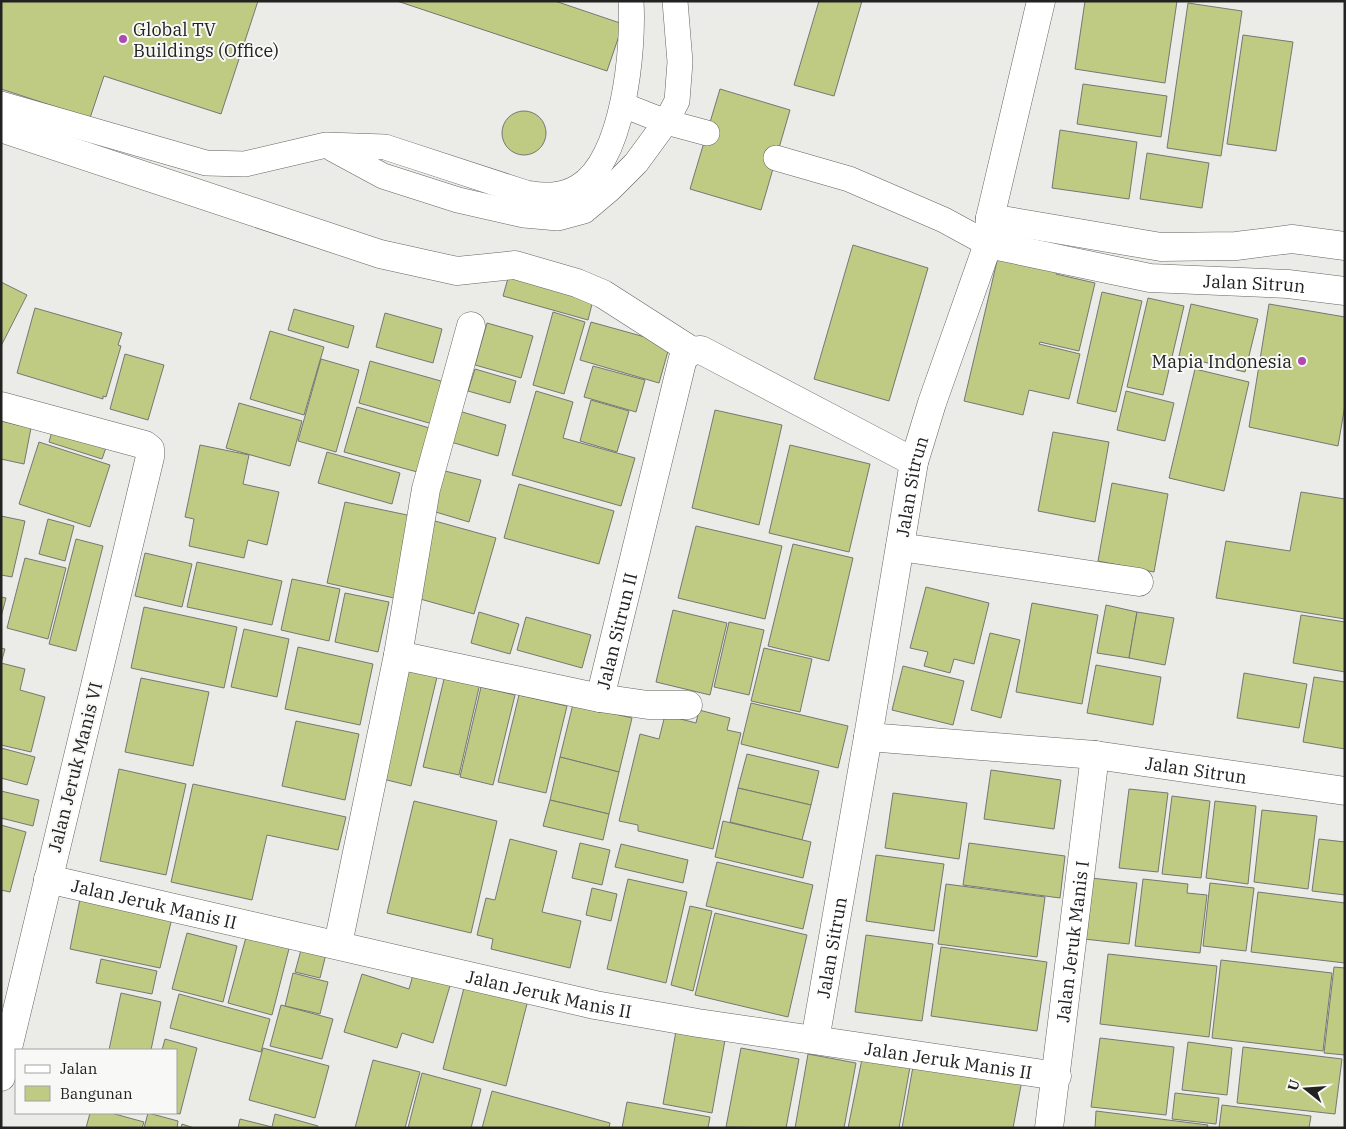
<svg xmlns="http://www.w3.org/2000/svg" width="1346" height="1129" font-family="'IBM Plex Serif',serif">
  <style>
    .building { fill: #bfca83; stroke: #767774 }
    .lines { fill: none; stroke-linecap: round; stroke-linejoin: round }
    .lane-casing { stroke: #646461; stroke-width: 26 }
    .street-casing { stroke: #646461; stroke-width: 29 }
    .lane { stroke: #fff; stroke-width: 25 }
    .street { stroke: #fff; stroke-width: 28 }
    .poi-dot { fill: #ac4ab1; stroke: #f8f9f6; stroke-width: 2 }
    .labels { text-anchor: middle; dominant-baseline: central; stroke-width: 4; stroke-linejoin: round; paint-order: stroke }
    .poi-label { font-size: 18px; fill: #222221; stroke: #f8f9f6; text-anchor: start }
    .street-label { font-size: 18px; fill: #222221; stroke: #f8f9f6 }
  </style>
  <rect width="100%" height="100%" fill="#ebece8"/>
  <g class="building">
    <polygon points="1,1 258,1 221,114 104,76 90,118 1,89"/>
    <polygon points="397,1 555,1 623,24 607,71"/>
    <polygon points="819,1 862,1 834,96 794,85"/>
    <polygon points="1085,1 1177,1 1165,83 1075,69"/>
    <polygon points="1188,3 1242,11 1221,156 1167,148"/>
    <polygon points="1243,35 1293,42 1276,151 1227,144"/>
    <polygon points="1083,84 1167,96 1161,137 1077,124"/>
    <polygon points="720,89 790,110 761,210 690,189"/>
    <circle cx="524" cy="133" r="22"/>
    <polygon points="1060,130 1137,142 1129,199 1052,188"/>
    <polygon points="1147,153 1209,163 1202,208 1140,199"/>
    <polygon points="853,245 928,268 889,401 814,379"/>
    <polygon points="998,257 1057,270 1056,274 1095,283 1079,351 1040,342 1039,344 1080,354 1069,399 1029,390 1023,415 964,401"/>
    <polygon points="510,271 594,296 588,320 503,296"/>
    <polygon points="1,282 27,295 1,346"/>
    <polygon points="1102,292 1142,301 1116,412 1077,403"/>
    <polygon points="1148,298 1184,306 1163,395 1127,387"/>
    <polygon points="1191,304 1258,319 1245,372 1179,356"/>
    <polygon points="1269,304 1345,317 1345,405 1338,446 1249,427"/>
    <polygon points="35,308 122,333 118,345 121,346 106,397 103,396 103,399 17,373"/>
    <polygon points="294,309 354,326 348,348 288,330"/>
    <polygon points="553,312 585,322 564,394 533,385"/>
    <polygon points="385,313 442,329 433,363 376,347"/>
    <polygon points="591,322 670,344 659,383 580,360"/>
    <polygon points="487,323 533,336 521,378 475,365"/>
    <polygon points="270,331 324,347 304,415 250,399"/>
    <polygon points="125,354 164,365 148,420 110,409"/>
    <polygon points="321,359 359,370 336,452 298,441"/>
    <polygon points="370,361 448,383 436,425 359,403"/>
    <polygon points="593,366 645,380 636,412 584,397"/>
    <polygon points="475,369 516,381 510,403 468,391"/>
    <polygon points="1195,369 1249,382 1224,491 1169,478"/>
    <polygon points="536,391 573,402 563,438 635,458 621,506 512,475"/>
    <polygon points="1126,391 1174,403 1165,441 1117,430"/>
    <polygon points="591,400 629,411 617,452 580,441"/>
    <polygon points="239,403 302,421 290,466 226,448"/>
    <polygon points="357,407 433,429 421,473 344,452"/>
    <polygon points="715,410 782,425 759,525 692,508"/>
    <polygon points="459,411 506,425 498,456 451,442"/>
    <polygon points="1,421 31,428 24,464 1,459"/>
    <polygon points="54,424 108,442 102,459 49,442"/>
    <polygon points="1053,432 1109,442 1095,522 1038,511"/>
    <polygon points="39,442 110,465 90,527 19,504"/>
    <polygon points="200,445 249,455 243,484 279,492 267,545 248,540 244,558 189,546 194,519 185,517"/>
    <polygon points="790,445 870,464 849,552 769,533"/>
    <polygon points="327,452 400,473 392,504 318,483"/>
    <polygon points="441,470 481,480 469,522 429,510"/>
    <polygon points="1112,483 1168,494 1154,572 1098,561"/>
    <polygon points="519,484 614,511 599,564 504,538"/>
    <polygon points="1301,492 1345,499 1345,619 1216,598 1226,541 1290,551"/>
    <polygon points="345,502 412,516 394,598 327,583"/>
    <polygon points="1,516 25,521 12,577 1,575"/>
    <polygon points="48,519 74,526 65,561 39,554"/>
    <polygon points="435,521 496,538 474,614 413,597"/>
    <polygon points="696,526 782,546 765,619 678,598"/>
    <polygon points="76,539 103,546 76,651 49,644"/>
    <polygon points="793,544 853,558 829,661 768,646"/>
    <polygon points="145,553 192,564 182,607 135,596"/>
    <polygon points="25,558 66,568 48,639 7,628"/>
    <polygon points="197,562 282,581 272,625 187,607"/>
    <polygon points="292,579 340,589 329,641 281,630"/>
    <polygon points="926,587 989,603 974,664 954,659 950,673 924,666 928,652 910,648"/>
    <polygon points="345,593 389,602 378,652 335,642"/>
    <polygon points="1,597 6,598 1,617"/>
    <polygon points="1032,603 1098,615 1082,704 1016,692"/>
    <polygon points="1106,605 1137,612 1129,658 1097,653"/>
    <polygon points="144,607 237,627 224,688 131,668"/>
    <polygon points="673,610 727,623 710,695 656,682"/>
    <polygon points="479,612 519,624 510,654 471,643"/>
    <polygon points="1137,612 1174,618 1165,665 1129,658"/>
    <polygon points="1301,615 1345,622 1345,672 1293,663"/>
    <polygon points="526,617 591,635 582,668 517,650"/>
    <polygon points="729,622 764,630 749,695 714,687"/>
    <polygon points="244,629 289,639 277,697 231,687"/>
    <polygon points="990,633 1020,640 1001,718 971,710"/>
    <polygon points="298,647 373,664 360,725 285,709"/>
    <polygon points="1,648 5,649 1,663 25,669 20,690 45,697 31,752 1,745"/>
    <polygon points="764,648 812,659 800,712 751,701"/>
    <polygon points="1096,665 1161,677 1153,725 1087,713"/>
    <polygon points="903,666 964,681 953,725 892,710"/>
    <polygon points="405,669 437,677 411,786 379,778"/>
    <polygon points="1244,673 1307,684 1299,728 1237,718"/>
    <polygon points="445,675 480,683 459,775 423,767"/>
    <polygon points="1314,677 1345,682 1345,749 1303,742"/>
    <polygon points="141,678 209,692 193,766 125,752"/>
    <polygon points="481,687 515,695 493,785 460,777"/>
    <polygon points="519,695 567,706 546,793 498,782"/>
    <polygon points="751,703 848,726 838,768 741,744"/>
    <polygon points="573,704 632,718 619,772 560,757"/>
    <polygon points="699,710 730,718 727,730 741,733 713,849 638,831 638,825 619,821 640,734 659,739 665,715 696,723"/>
    <polygon points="296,721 359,734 345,800 282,786"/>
    <polygon points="1,748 35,757 27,785 1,778"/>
    <polygon points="747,754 819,771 811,805 738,788"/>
    <polygon points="560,757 619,772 609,814 550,800"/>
    <polygon points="119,769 186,784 166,875 100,861"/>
    <polygon points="991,770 1061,780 1054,829 984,819"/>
    <polygon points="193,784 346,817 338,850 267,835 252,900 171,882"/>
    <polygon points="738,788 811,805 802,840 730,822"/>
    <polygon points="1129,789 1168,793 1158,872 1119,868"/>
    <polygon points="1,791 39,800 33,826 1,818"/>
    <polygon points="893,793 967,803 959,859 885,848"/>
    <polygon points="1172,796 1210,801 1201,878 1162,874"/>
    <polygon points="550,800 609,814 603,840 543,826"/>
    <polygon points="414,801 497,821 471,933 387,913"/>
    <polygon points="1215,801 1256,806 1248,884 1206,878"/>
    <polygon points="1262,810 1317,816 1308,889 1254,882"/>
    <polygon points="723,821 811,842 803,878 715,857"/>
    <polygon points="1,825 26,832 10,892 1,890"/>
    <polygon points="510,839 557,851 542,912 581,921 570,968 491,949 493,939 477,935 486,898 495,900"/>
    <polygon points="1319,839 1345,842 1345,895 1312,891"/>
    <polygon points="580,843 610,850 602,885 572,878"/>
    <polygon points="969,843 1065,856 1060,898 963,885"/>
    <polygon points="621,844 688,860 683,883 615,867"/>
    <polygon points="876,855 944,864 934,931 866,921"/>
    <polygon points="717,862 813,885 803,929 706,906"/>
    <polygon points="1091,878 1137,883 1129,944 1084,939"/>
    <polygon points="628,879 687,892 666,983 607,969"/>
    <polygon points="1143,879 1188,884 1187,893 1207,895 1200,953 1135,946"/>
    <polygon points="1210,883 1254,888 1246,951 1203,946"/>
    <polygon points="946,884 1045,897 1037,957 938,944"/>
    <polygon points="592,888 617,894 611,921 586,915"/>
    <polygon points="1258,892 1345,903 1345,963 1251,952"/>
    <polygon points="80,899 172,918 160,968 70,949"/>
    <polygon points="690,906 712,911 693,991 671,985"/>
    <polygon points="715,913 807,935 788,1017 695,995"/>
    <polygon points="248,930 291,941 272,1015 228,1003"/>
    <polygon points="187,933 237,946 223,1002 172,989"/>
    <polygon points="866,935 933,944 922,1021 855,1012"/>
    <polygon points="304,939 328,946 320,978 295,972"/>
    <polygon points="941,947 1047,962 1037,1031 931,1016"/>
    <polygon points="1108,954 1217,966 1209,1037 1100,1024"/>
    <polygon points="101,959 157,971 152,994 96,983"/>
    <polygon points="1221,960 1332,973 1323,1051 1212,1038"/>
    <polygon points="1334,967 1345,968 1345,1055 1324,1053"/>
    <polygon points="415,968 452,979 433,1043 402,1033 397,1048 344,1032 362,974 409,989"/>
    <polygon points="293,973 328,982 320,1014 285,1006"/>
    <polygon points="466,980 529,996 506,1086 443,1069"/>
    <polygon points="121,993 161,1002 151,1050 109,1050"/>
    <polygon points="179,994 270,1019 261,1052 170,1028"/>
    <polygon points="281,1005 333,1019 322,1059 270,1046"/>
    <polygon points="676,1031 725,1040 712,1113 663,1104"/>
    <polygon points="1100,1038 1174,1047 1166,1115 1091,1107"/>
    <polygon points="165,1039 197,1048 180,1114 174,1113 176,1113 176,1050 162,1050"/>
    <polygon points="1188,1042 1232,1048 1227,1095 1182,1090"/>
    <polygon points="1243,1047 1342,1059 1335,1114 1237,1103"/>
    <polygon points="263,1048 329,1066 315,1118 249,1100"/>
    <polygon points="741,1048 799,1059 786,1128 726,1127"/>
    <polygon points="808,1054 856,1063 844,1128 795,1128"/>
    <polygon points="862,1059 910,1067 899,1128 848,1128"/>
    <polygon points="373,1060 420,1072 405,1128 355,1128"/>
    <polygon points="914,1061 1022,1080 1013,1128 902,1128"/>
    <polygon points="422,1073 481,1089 471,1128 408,1128"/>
    <polygon points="492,1091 610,1123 609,1128 482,1128"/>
    <polygon points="1175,1093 1219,1098 1216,1124 1172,1119"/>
    <polygon points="627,1102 710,1117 708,1128 622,1128"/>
    <polygon points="1222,1105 1311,1116 1309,1128 1219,1128"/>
    <polygon points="1096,1111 1208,1125 1207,1128 1095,1128"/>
    <polygon points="90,1113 111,1113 144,1122 142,1128 86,1128"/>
    <polygon points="148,1113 178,1121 177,1128 144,1128"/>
    <polygon points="275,1114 318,1126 318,1128 238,1128 240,1119 272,1127"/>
    <polygon points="182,1124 194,1128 181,1128"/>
  </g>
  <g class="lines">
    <g class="lane-casing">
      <g id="lane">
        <path d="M 1,104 L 206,163 L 245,164 L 326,145 L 385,147 L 526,193 C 545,196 561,197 578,187 C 624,161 634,48 631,1"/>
        <polyline points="623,105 666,122 707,133"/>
        <polyline points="333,149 383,176 458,200 524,215 558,218 584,211 610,189 636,163 666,122 677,101 680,62 675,1"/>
        <polyline points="776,158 849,179 944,220 988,244"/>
      </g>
    </g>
    <g class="street-casing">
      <g id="street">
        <polyline points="1,128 380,254 457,271 515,265 577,283 603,294 692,351"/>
        <polyline points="990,218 1161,247 1236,246 1292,239 1345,246"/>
        <path id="s1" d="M 988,244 L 1150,278 L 1288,284 L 1345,291"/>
        <polyline points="1,406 145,445 150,449 150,457 1,1077"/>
        <polyline points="900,547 1139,582"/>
        <polyline points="398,655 426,489 471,326"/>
        <polyline points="600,698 648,705 688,705"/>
        <path id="s2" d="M 868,737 L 1095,755 L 1345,791"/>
        <path id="s3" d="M 48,879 L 595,1005 L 698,1023 L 1057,1076"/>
        <path id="s4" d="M 338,944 L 398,655 L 600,698 L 683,358 L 692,351 L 701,350 L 914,462"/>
        <path id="s5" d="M 815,1040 L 868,737 L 914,462 L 932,403 L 988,244 L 990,218 L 1041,1"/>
        <path id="s6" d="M 1049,1128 L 1095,755"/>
      </g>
    </g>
    <use href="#lane" class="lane"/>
    <use href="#street" class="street"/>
  </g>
  <g class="poi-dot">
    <circle cx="123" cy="39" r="5"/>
    <circle cx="1302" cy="361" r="5"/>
  </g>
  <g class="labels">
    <g class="poi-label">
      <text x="133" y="29">Global TV<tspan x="133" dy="21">Buildings (Office)</tspan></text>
      <text x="1292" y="361" text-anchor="end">Mapia Indonesia</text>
    </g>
    <g class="street-label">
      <text stroke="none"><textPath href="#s1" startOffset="270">Jalan Sitrun</textPath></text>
      <text stroke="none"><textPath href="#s5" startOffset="562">Jalan Sitrun</textPath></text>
      <text stroke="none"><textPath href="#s4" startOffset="571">Jalan Sitrun II</textPath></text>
      <text transform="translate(75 767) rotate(-76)">Jalan Jeruk Manis VI</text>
      <text stroke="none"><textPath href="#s2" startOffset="330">Jalan Sitrun</textPath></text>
      <text stroke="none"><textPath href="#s3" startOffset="109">Jalan Jeruk Manis II</textPath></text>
      <text stroke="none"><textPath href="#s6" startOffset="188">Jalan Jeruk Manis I</textPath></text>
      <text stroke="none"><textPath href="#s5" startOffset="94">Jalan Sitrun</textPath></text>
      <text stroke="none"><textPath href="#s3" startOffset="514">Jalan Jeruk Manis II</textPath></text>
      <text stroke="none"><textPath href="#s3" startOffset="919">Jalan Jeruk Manis II</textPath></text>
    </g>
  </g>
  <rect width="1346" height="1129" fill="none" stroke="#222221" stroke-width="5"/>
  <rect x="15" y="1049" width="162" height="65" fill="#f8f9f6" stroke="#a2a3a1"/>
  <rect x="25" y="1065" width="25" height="8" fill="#ffffff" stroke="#a2a3a1"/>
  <text x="60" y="1074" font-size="15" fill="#222221">Jalan</text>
  <rect x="25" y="1086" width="25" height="15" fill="#bfca83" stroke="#a2a3a1"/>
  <text x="60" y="1099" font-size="15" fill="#222221">Bangunan</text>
  <g transform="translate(1306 1089) rotate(287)" stroke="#f8f9f6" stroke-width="4" paint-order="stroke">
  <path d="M0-4L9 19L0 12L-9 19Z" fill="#222221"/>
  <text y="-8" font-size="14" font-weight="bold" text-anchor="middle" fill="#222221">U</text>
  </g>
</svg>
